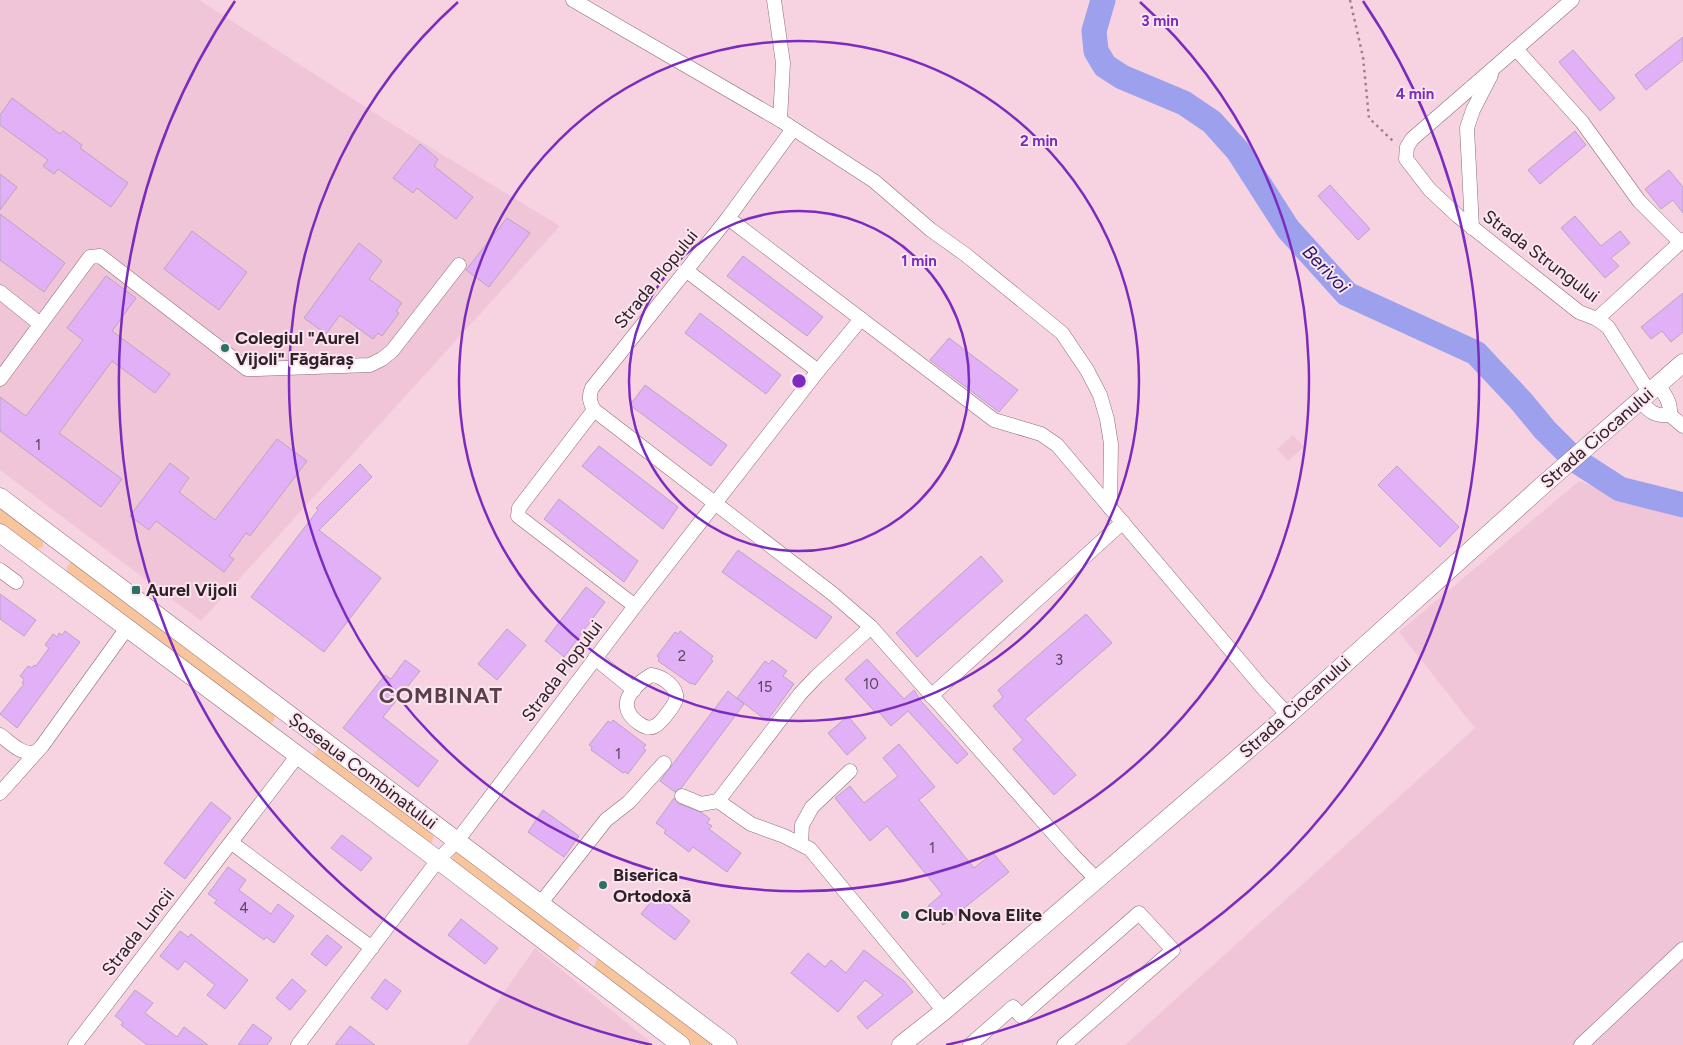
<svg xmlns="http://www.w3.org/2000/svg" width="1683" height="1045" font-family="Figtree,sans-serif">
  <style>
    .built { fill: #f0c5d8 }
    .green { fill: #f7c49c }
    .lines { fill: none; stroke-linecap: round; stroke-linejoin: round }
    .river { stroke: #9da0ec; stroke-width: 25 }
    .building { fill: #e2b0f6; stroke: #b9a6c1 }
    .minor-casing { stroke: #8c6c7a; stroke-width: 15 }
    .major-casing { stroke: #8c6c7a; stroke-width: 19 }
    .path { stroke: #9a808b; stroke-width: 2.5; stroke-dasharray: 2.5 4; stroke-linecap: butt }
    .minor { stroke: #fff; stroke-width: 14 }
    .major { stroke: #fff; stroke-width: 18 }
    .ring { fill: none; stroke: #7b2cbf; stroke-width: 2.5 }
    .poi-dot { fill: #2c7164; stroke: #fbe5ee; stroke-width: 2 }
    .labels { text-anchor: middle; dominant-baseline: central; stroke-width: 4; stroke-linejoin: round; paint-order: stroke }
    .number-label { font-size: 15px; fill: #5b455b }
    .street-label { font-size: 18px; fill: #2e2127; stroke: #fbe5ee }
    .poi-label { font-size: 18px; font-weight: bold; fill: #2e2127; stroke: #fbe5ee; text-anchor: start }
    .water-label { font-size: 19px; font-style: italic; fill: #27166e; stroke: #fbe5ee }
    .district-label { font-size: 22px; font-weight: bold; letter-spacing: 1px; fill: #5c3f4d; stroke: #fbe5ee }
    .centre { fill: #7b2cbf; stroke: #fbe5ee; stroke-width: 2.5 }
    .ring-label { font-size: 15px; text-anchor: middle; font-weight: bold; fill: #7b2cbf; stroke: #fbe5ee; stroke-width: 4; stroke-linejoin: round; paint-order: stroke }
  </style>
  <rect width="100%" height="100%" fill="#f7d3e2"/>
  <g class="built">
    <polygon points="0,0 199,0 392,124 560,226 201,621 0,470"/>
    <polygon points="1293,435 1304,447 1288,461 1277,449"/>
    <polygon points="1579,481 1634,502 1683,518 1683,1045 1125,1045 1475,728 1399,632"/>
    <polygon points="535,948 654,1045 467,1045"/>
  </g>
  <g class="green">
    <polygon points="0,506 43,539 43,547 35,550 0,523"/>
    <polygon points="71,562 76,563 276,715 273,722 269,724 67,572 67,567"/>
    <polygon points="320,747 434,835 432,842 428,843 313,757 314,753"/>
    <polygon points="459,853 578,941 580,946 579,949 572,953 452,860 454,854"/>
    <polygon points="598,958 716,1045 693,1045 594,969 595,963"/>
  </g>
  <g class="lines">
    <polyline class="river" points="1103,0 1094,31 1096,51 1105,66 1122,77 1184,103 1212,122 1238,151 1288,229 1347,294 1476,353 1521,401 1545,430 1575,460 1620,489 1683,505"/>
  </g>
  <g class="building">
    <polygon points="1683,37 1683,60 1646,90 1635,75"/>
    <polygon points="1573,50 1615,98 1600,111 1559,62"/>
    <polygon points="12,98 60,134 63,131 82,145 80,148 128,183 111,207 58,169 54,174 43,166 48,160 0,125 0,115"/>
    <polygon points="1575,131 1586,145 1540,184 1528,170"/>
    <polygon points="420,144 438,159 434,166 473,197 456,219 417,188 413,193 393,178"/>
    <polygon points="1669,170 1683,187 1683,213 1673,200 1661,209 1645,189"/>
    <polygon points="0,174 17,187 0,210"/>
    <polygon points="1330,185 1370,229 1358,240 1318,196"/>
    <polygon points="0,214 65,263 44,292 0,260"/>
    <polygon points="1575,216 1601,246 1620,231 1630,243 1611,258 1619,266 1605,278 1561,228"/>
    <polygon points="507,218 530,233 489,287 466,270"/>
    <polygon points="192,231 247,272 219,310 164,269"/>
    <polygon points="359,243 382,261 369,279 402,303 396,311 399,313 382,336 378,333 373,339 340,315 326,334 304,318"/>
    <polygon points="743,256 823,317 807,336 727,276"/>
    <polygon points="106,276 136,298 112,331 170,374 155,393 112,361 59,433 122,479 101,507 0,431 0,397 26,416 83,340 67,328"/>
    <polygon points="1683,293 1683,332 1671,342 1662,331 1651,339 1641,327"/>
    <polygon points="700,313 781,375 766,394 685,333"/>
    <polygon points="949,338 1018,390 999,412 930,360"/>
    <polygon points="645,385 727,445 711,466 630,405"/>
    <polygon points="277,439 307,461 250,536 246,533 229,556 234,559 224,572 156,521 149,530 130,516 170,463 189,478 179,492 215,520"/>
    <polygon points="599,446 678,507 663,529 582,466"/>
    <polygon points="360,464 372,477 319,530 381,578 324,652 251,597 318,510 316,508"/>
    <polygon points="1397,466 1459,527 1440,547 1378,485"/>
    <polygon points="559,499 638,561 624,582 544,519"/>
    <polygon points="738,550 832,617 816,639 722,572"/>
    <polygon points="981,556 1003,581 917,657 896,633"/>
    <polygon points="586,587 605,602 564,657 545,641"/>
    <polygon points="0,594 36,620 24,636 0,619"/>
    <polygon points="1086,614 1112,643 1025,719 1076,775 1054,795 1013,749 1023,740 993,706 1003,697 998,690"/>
    <polygon points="507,629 526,645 497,680 478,664"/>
    <polygon points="65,631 80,642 17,728 0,714 24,684 22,683 24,679 20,676 28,666 32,668 34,665 36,666 49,648 45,645 53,634 57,637 59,633 62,635"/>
    <polygon points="680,631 713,656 711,659 713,661 695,685 692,683 691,684 658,661 659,658 657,656 675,632 678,634"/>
    <polygon points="867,659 904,699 914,690 920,700 968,754 957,764 908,711 891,726 878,711 876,713 845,679"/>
    <polygon points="405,660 420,671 383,717 438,761 418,787 343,728 385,675 391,679"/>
    <polygon points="772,660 787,671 783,676 794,684 767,721 737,698 765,661 769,664"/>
    <polygon points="728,691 744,704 682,787 675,792 660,781"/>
    <polygon points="848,716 866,738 847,755 828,733"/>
    <polygon points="613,720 646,745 643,748 646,750 628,774 625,772 623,773 591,750 592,747 589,745 608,721 611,723"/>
    <polygon points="899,744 935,787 919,800 974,868 993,853 1009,872 943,925 928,906 942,894 887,826 870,841 835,798 850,786 864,803 898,776 883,758"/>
    <polygon points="674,798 679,804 701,812 710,819 707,823 712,826 709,829 741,853 727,872 693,847 689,852 664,833 666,830 656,823"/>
    <polygon points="211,802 231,818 185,879 164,863"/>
    <polygon points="543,810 579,836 564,857 528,832"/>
    <polygon points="342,835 372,858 361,871 331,848"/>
    <polygon points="228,867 246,880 239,890 271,914 278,904 294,916 274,943 266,937 264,940 214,903 217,900 208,894"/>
    <polygon points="657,894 690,921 675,940 641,914"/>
    <polygon points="461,919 498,948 485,964 448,935"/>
    <polygon points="180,931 188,937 191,934 248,980 225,1009 207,995 215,985 185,961 178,970 160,956"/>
    <polygon points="327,935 342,947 326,966 311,954"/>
    <polygon points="864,950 904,981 913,992 867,1029 857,1017 883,995 865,980 838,1012 791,973 808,953 825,967 831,960 846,973"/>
    <polygon points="292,979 306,991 290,1010 276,998"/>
    <polygon points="385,979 401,991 387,1010 371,998"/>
    <polygon points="135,990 153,1003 145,1013 177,1037 184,1027 208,1045 147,1045 121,1025 123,1022 115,1016"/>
    <polygon points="253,1024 272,1038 267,1045 238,1045"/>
    <polygon points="350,1026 375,1045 335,1045"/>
  </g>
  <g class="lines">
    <g class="minor-casing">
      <g id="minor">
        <polyline points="573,0 780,120 874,181 931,230 966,255 1062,333 1087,370 1100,395 1107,419 1111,444 1110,508"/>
        <polyline points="774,0 783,63 780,120"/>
        <polyline points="1572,0 1412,139 1407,147 1406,159 1430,190 1458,216 1579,312 1597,319 1608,327 1649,392"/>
        <polyline points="1516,49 1582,122 1639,201 1680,242"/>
        <polyline points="793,129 728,218 994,420 1041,434 1057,445 1262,687 1288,715"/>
        <path d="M 728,218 L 592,388 C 588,397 590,402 594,410 L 833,594 L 871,627 L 1070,852 L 1097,880"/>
        <polyline points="1472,228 1467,128 1473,110 1491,75"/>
        <polyline points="687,271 818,371"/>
        <polyline points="0,292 40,324"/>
        <polyline points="1597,319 1683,240"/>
        <polyline points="0,379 90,257 100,256 247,369 257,369 370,365 382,359 392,351 459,265"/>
        <path d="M 1658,385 C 1665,395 1671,402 1670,415"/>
        <path d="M 1640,401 C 1649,411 1655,417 1670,415 L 1683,426"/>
        <polyline points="594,410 519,508 518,516 635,606"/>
        <polyline points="0,570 16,582"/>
        <polyline points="871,627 817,676 800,694 718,801 751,824 784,836 810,849 944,1011"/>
        <polyline points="595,658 634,690"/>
        <path d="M 651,675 C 662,676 678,687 676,699 C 675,705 660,724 655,726 C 650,729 644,727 640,724 C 614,707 631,687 651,675 Z"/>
        <polyline points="931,696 1123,522"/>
        <path d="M 0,735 C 11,743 22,756 36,752"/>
        <polyline points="0,793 42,746 127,628"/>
        <polyline points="682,796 701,804 718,801"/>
        <polyline points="232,843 372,948"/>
        <polyline points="801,844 802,825 812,807 850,771"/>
        <polyline points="540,904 606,820 629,802 664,763"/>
        <polyline points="75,1045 298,755"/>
        <polyline points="298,1045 438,860 457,841 635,606 818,371 861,319"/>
        <polyline points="970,1045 1013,1007 1021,1016 1139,913 1173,950 1064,1045"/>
        <polyline points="1581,1045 1683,949"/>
      </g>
    </g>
    <g class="major-casing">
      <g id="major">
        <polyline points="0,497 728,1045"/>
        <polyline points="0,533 438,860 681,1045"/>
        <polyline points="901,1045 944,1011 1288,715 1543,485 1683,363"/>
      </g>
    </g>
    <polyline class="path" points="1350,0 1363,57 1369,118 1394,142"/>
    <use href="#minor" class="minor"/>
    <use href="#major" class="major"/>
  </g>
  <g class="ring">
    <circle cx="799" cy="381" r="170"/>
    <circle cx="799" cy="381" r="340"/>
    <path d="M1140 2A510 510 0 1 1 458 2"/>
    <path d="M652 1045A680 680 0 0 1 235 1M1363 1A680 680 0 0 1 946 1045"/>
  </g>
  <g class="poi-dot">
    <circle cx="225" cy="348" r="5"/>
    <rect x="131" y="585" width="10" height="10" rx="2.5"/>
    <circle cx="603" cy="885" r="5"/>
    <circle cx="905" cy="915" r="5"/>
  </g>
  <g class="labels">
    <g class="number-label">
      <text x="38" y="445">1</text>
      <text x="682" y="656">2</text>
      <text x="1059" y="660">3</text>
      <text x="871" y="684">10</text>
      <text x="765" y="687">15</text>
      <text x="618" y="754">1</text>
      <text x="932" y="848">1</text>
      <text x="244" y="908">4</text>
    </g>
    <g class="street-label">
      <text transform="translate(1541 256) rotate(37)">Strada Strungului</text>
      <text transform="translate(656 279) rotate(-51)">Strada Plopului</text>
      <text transform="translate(1597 438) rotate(-41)">Strada Ciocanului</text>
      <text transform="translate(562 671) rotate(-53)">Strada Plopului</text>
      <text transform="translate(1295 707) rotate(-42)">Strada Ciocanului</text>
      <text transform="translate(363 771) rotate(37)">Șoseaua Combinatului</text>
      <text transform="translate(138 932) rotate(-52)">Strada Luncii</text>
    </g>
    <g class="poi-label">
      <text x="235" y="338">Colegiul "Aurel<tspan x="235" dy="21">Vijoli" Făgăraș</tspan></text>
      <text x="146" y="590">Aurel Vijoli</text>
      <text x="613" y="875">Biserica<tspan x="613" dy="21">Ortodoxă</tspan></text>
      <text x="915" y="915">Club Nova Elite</text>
    </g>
    <g class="water-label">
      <text transform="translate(1326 269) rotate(46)">Berivoi</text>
    </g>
    <g class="district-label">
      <text x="441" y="695">COMBINAT</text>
    </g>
  </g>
  <circle cx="799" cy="381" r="8" class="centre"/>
  <g class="ring-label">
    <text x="1160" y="26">3 min</text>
    <text x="1415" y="99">4 min</text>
    <text x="1039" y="146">2 min</text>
    <text x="919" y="266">1 min</text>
  </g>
</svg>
